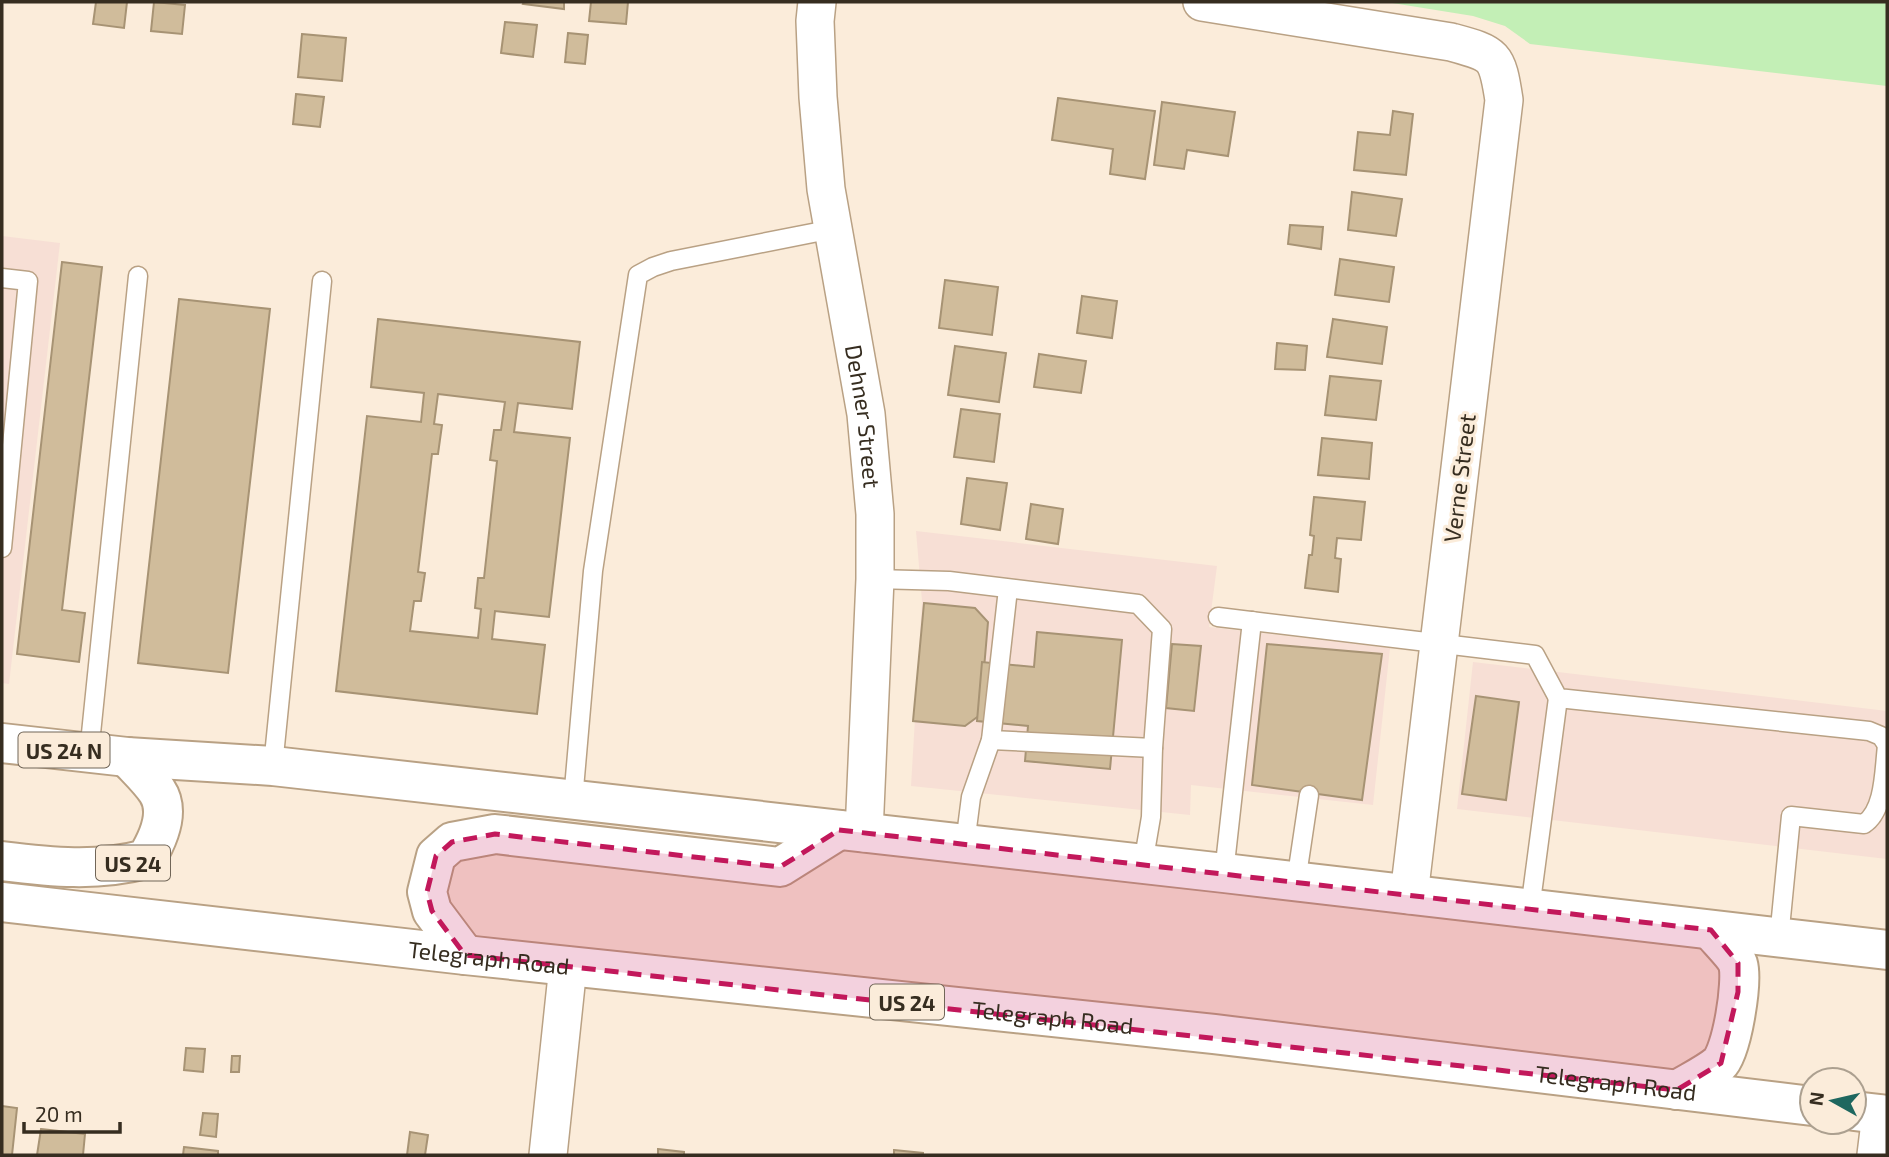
<svg xmlns="http://www.w3.org/2000/svg" width="1889" height="1157" font-family="'Exo 2',sans-serif">
  <style>
    .commercial { fill: #f7dfd5 }
    .green { fill: #c3efb6 }
    .building { fill: #d0bc9b; stroke: #a79374; stroke-width: 2; fill-rule: evenodd }
    .lines { fill: none; stroke-linecap: round; stroke-linejoin: round }
    .service-casing { stroke: #b9a184; stroke-width: 21 }
    .minor-casing { stroke: #b9a184; stroke-width: 40 }
    .primary-casing { stroke: #b9a184; stroke-width: 42 }
    .service { stroke: #fff; stroke-width: 18 }
    .minor { stroke: #fff; stroke-width: 37 }
    .primary { stroke: #fff; stroke-width: 38 }
    .marked { fill: #c2185b; fill-opacity: 0.2; stroke: #c2185b; stroke-width: 5; stroke-dasharray: 14 9; stroke-linejoin: round }
    .labels { text-anchor: middle; dominant-baseline: central; stroke-width: 6; stroke-linejoin: round; paint-order: stroke }
    .shield { fill: #fbecda; stroke: #716658; stroke-width: 2 }
    .shield-label { font-size: 21px; font-weight: bold; fill: #362d20 }
    .street-label { font-size: 23px; fill: #362d20; stroke: #fbecda }
  </style>
  <rect width="100%" height="100%" fill="#fbecda"/>
  <g class="commercial">
    <polygon points="2,236 60,243 9,684 2,683"/>
    <polygon points="916,531 1217,566 1209,627 1390,648 1373,805 1191,785 1190,815 911,786 922,601"/>
    <polygon points="1473,662 1887,711 1887,859 1457,809"/>
  </g>
  <polygon class="green" points="1386,2 1887,2 1887,86 1530,44 1505,26 1473,16"/>
  <g class="building">
    <polygon points="96,2 127,2 124,28 93,24"/>
    <polygon points="154,2 185,5 182,34 151,31"/>
    <polygon points="524,2 564,2 564,9 523,4"/>
    <polygon points="591,2 628,2 626,24 589,21"/>
    <polygon points="505,22 537,25 533,57 501,53"/>
    <polygon points="568,33 588,35 585,64 565,62"/>
    <polygon points="302,34 346,38 342,81 298,77"/>
    <polygon points="296,94 324,97 320,127 293,124"/>
    <polygon points="1058,98 1155,111 1145,179 1110,174 1113,149 1052,140"/>
    <polygon points="1162,102 1235,112 1228,156 1187,150 1184,169 1154,165"/>
    <polygon points="1393,111 1413,114 1406,175 1354,170 1358,132 1390,135"/>
    <polygon points="1352,192 1402,199 1396,236 1348,230"/>
    <polygon points="1290,225 1323,227 1321,249 1288,244"/>
    <polygon points="1340,259 1394,267 1389,302 1335,295"/>
    <polygon points="62,262 102,267 62,610 85,613 79,662 17,654"/>
    <polygon points="945,280 998,287 992,335 939,328"/>
    <polygon points="1082,296 1117,301 1112,338 1077,333"/>
    <polygon points="179,299 270,309 228,673 138,663"/>
    <path d="M 378,319 L 580,342 L 572,409 L 518,403 L 514,432 L 570,438 L 549,617 L 495,611 L 492,639 L 545,645 L 537,714 L 336,691 L 367,416 L 421,422 L 424,393 L 371,387 ZM 438,394 L 505,402 L 501,430 L 494,430 L 490,460 L 497,461 L 484,578 L 478,578 L 475,608 L 481,609 L 478,638 L 410,631 L 414,601 L 421,601 L 425,573 L 418,572 L 432,454 L 438,454 L 442,425 L 434,424 Z"/>
    <polygon points="1333,319 1387,327 1382,364 1327,357"/>
    <polygon points="1277,343 1307,346 1305,370 1275,369"/>
    <polygon points="955,346 1006,353 999,402 948,395"/>
    <polygon points="1039,354 1086,361 1081,393 1034,387"/>
    <polygon points="1330,376 1381,381 1376,420 1325,415"/>
    <polygon points="961,409 1000,414 994,462 954,457"/>
    <polygon points="1322,438 1372,443 1369,479 1318,475"/>
    <polygon points="967,478 1007,483 1000,530 961,524"/>
    <polygon points="1314,497 1365,502 1361,540 1337,538 1335,558 1341,559 1338,592 1305,588 1309,555 1312,555 1314,536 1310,535"/>
    <polygon points="1031,504 1063,509 1058,544 1026,539"/>
    <polygon points="924,603 975,608 988,622 980,715 965,726 913,721"/>
    <polygon points="1037,632 1122,640 1110,769 1025,761 1028,726 977,721 982,662 1034,667"/>
    <polygon points="1172,644 1201,646 1194,711 1166,708"/>
    <polygon points="1267,644 1382,654 1362,800 1252,785"/>
    <polygon points="1476,696 1519,702 1506,800 1462,794"/>
    <polygon points="186,1048 205,1049 203,1072 184,1070"/>
    <polygon points="232,1056 240,1056 239,1072 231,1072"/>
    <polygon points="2,1106 17,1108 12,1155 2,1155"/>
    <polygon points="203,1113 218,1114 216,1137 200,1135"/>
    <polygon points="41,1129 85,1134 83,1155 37,1155"/>
    <polygon points="410,1132 428,1135 425,1155 407,1155"/>
    <polygon points="184,1147 218,1151 218,1155 183,1155"/>
    <polygon points="658,1149 684,1152 684,1155 658,1155"/>
    <polygon points="894,1150 923,1153 923,1155 894,1155"/>
  </g>
  <g class="lines">
    <g class="service-casing">
      <g id="service">
        <polyline points="2,278 28,281 2,548"/>
        <polyline points="875,579 949,581 1138,604 1162,629 1153,748 1151,817 1143,864"/>
        <polyline points="1218,617 1535,655 1558,698 1869,731 1881,736 1887,745"/>
        <polyline points="991,740 1153,748"/>
        <polyline points="89,753 138,276"/>
        <polyline points="273,766 322,281"/>
        <polyline points="573,800 593,571 638,275 653,267 671,261 833,229"/>
        <polyline points="965,844 971,797 991,740 1008,589"/>
        <polyline points="1224,873 1252,621"/>
        <polyline points="1296,882 1309,795"/>
        <polyline points="1530,909 1558,698"/>
        <path d="M 1779,938 L 1791,816 L 1864,824 C 1885,810 1884,770 1887,746"/>
      </g>
    </g>
    <g class="minor-casing">
      <g id="minor">
        <path id="s1" d="M 817,2 L 815,21 L 818,97 L 826,189 L 866,414 L 875,514 L 875,579 L 864,833"/>
        <path d="M 1202,2 L 1451,42 C 1495,54 1497,54 1504,100 L 1409,895"/>
        <polyline points="548,1155 568,966"/>
        <polyline points="1876,1155 1881,1114"/>
      </g>
    </g>
    <g class="primary-casing">
      <g id="primary">
        <polyline points="2,743 127,757 273,766 1224,873 1887,950"/>
        <path d="M 2,861 C 51,867 97,872 146,859 C 157,841 171,812 157,791 C 149,779 137,768 127,757"/>
        <path id="s2" d="M 2,902 L 465,955 L 1214,1034 L 1812,1106"/>
        <polyline points="465,955 432,911 427,892 436,856 452,842 495,834 780,867 839,830"/>
        <path d="M 1677,1090 C 1690,1082 1707,1074 1719,1064 C 1732,1052 1743,981 1738,964 C 1735,955 1717,938 1711,930"/>
        <polyline points="1854,1111 1887,1115"/>
      </g>
    </g>
    <use href="#service" class="service"/>
    <use href="#minor" class="minor"/>
    <use href="#primary" class="primary"/>
  </g>
  <path class="marked" d="M 839,830 L 1711,930 L 1738,963 L 1738,992 L 1721,1063 L 1677,1090 L 465,955 L 432,911 L 427,892 L 436,856 L 452,842 L 495,834 L 780,867 Z"/>
  <g class="labels">
    <g class="shield">
      <rect x="18.5" y="732.5" width="91" height="35" rx="5"/>
      <rect x="96" y="845.5" width="74" height="35" rx="5"/>
      <rect x="870" y="984.5" width="74" height="35" rx="5"/>
    </g>
    <g class="shield-label">
      <text x="64" y="750">US 24 N</text>
      <text x="133" y="863">US 24</text>
      <text x="907" y="1002">US 24</text>
    </g>
    <g class="street-label">
      <text stroke="none"><textPath href="#s1" startOffset="418">Dehner Street</textPath></text>
      <text transform="translate(1459 478) rotate(-83)">Verne Street</text>
      <text stroke="none"><textPath href="#s2" startOffset="490">Telegraph Road</textPath></text>
      <text stroke="none"><textPath href="#s2" startOffset="1057">Telegraph Road</textPath></text>
      <text stroke="none"><textPath href="#s2" startOffset="1624">Telegraph Road</textPath></text>
    </g>
  </g>
  <rect width="1889" height="1157" fill="none" stroke="#362d20" stroke-width="7"/>
  <g transform="translate(1833 1101) rotate(278)"><circle r="33" fill="#fbecda" stroke="#aca090" stroke-width="2"/>
  <path d="M0-5L12 26L0 18L-12 26Z" fill="#1e675f"/>
  <text y="-10" font-size="19" font-weight="bold" text-anchor="middle" fill="#362d20">N</text>
  </g>
  <path d="M24 1122v10h96v-10" fill="none" stroke="#362d20" stroke-width="3.5"/>
  <text x="35" y="1122" font-size="21" fill="#362d20" stroke="#fbecda" stroke-width="5" paint-order="stroke">20 m</text>
</svg>
